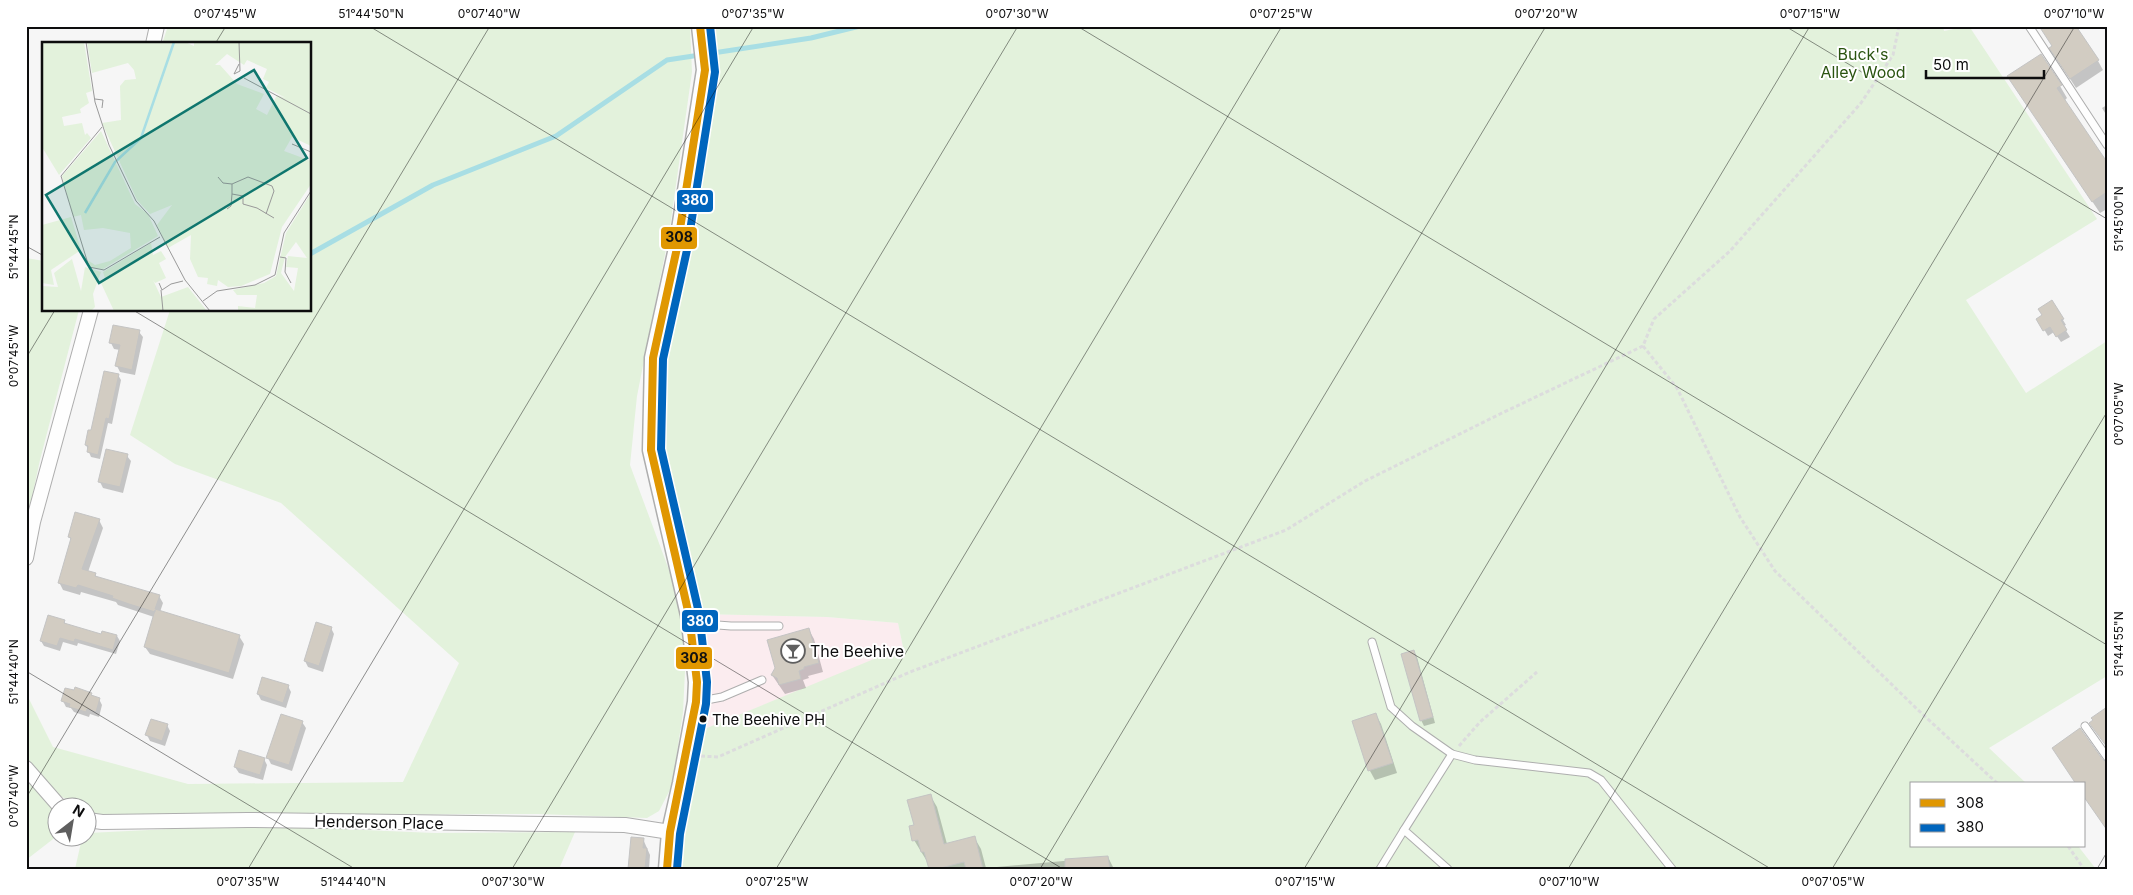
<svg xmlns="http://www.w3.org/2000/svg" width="2133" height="895" font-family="Inter,sans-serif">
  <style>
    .commercial { fill: #fbecef }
    .green { fill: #e3f2dc }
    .shadow { fill: #0003 }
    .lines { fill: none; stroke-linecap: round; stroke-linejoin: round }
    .stream { stroke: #a8dee4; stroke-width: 5 }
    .building { fill: #d2ccc2; stroke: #c4c4c4 }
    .service-casing { stroke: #aeaeae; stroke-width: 9 }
    .minor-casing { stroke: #aeaeae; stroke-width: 16 }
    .tertiary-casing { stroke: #aeaeae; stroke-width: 19 }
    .path { stroke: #dcdcdd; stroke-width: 3; stroke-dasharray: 4 2.5; stroke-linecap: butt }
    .service { stroke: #fefefe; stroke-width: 7 }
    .minor { stroke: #fefefe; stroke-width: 14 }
    .tertiary { stroke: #fefefe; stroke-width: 16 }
    .bus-1-casing { stroke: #fff; stroke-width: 11 }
    .bus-2-casing { stroke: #fff; stroke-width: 11 }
    .bus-1 { stroke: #e09701; stroke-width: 8 }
    .bus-2 { stroke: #0065bd; stroke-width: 8 }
    .ticks { fill: none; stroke: #0d0d0e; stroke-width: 1; stroke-opacity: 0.45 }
    .bus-dot { fill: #0d0d0e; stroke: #fff; stroke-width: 2 }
    .labels { text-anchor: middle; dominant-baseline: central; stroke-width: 4; stroke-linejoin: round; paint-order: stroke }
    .bus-label { font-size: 15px; fill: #0d0d0e; stroke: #fff; text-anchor: start }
    .park-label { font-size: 16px; fill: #2a5410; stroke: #fff }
    .poi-label { font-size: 16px; fill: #0d0d0e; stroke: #fff; text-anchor: start }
    .street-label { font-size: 16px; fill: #0d0d0e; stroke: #fff }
    .inset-river { fill: none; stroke: #a8dee4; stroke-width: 2.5 }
    .inset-road { fill: none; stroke: #999; stroke-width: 1 }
    .view { fill: #0f766e; fill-opacity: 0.15; stroke: #0f766e; stroke-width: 2.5 }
    .inset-edge { fill: none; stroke: #0d0d0e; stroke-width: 2.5 }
    .line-badge { stroke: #fff; stroke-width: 2 }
    .badge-label { font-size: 14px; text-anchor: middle; font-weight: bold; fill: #fff }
    .pale-badge-label { font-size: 14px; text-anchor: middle; font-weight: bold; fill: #111 }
    .neatline { fill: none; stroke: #0d0d0e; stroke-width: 2 }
    .ticks-label { font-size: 12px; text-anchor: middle; fill: #0d0d0e }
  </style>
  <rect width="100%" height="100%" fill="#f6f6f6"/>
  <polygon class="commercial" points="701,614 827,617 898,623 903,648 702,730 705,676"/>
  <g class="green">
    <polygon points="168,26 690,26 692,72 669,234 637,396 630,465 682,605 685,671 683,712 672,786 659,811 647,818 538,814 295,815 182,817 97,815 88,810 88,808 81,807 51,791 26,761 26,693 53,747 188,784 403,782 459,663 281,503 175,464 130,435 170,310 310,310 310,44 162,44"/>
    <polygon points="714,26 1943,26 1944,31 1969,26 2097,219 1966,300 2026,393 2107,341 2107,676 1989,748 2027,784 1912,784 1912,846 2078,846 2096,869 675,869 676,841 702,730 903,647 898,623 827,617 701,614 675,521 660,446 664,375 715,91"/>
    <polygon points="26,258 44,261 44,310 79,310 40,460 26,525"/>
    <polygon points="26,774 58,812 57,836 26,860"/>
    <polygon points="251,825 434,833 575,832 559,869 75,869 82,838 88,838 88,833"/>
  </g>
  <g class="shadow">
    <polygon points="2056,57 2098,61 2103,70 2076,88"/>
    <polygon points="2009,77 2060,86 2067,98 2064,101 2107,164 2107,209 2100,213"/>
    <polygon points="2107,105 2107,116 2102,108"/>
    <polygon points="2052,302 2066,325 2063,326 2070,337 2061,342 2054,332 2048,336 2038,319 2044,316"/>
    <polygon points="139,332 143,337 135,375 120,372 117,366 120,350 114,349 111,343"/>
    <polygon points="118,375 121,380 112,424 108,423 100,459 91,457 86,445"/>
    <polygon points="127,456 131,461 123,493 103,488 100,482"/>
    <polygon points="99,520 103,528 88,572 95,574 97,578 159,596 163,603 160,612 239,636 244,644 233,679 150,654 145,647 154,617 118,605 116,602 81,592 80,595 63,590 59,582 72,541 69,537"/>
    <polygon points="64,621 66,625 102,635 117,636 120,641 116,654 78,643 77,646 63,642 60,651 44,646 41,641"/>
    <polygon points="331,628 334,634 323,672 308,667 305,661"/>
    <polygon points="809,630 814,639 823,672 808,676 809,678 803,680 806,688 785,694 772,675"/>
    <polygon points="1414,652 1417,657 1435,723 1424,726 1421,720"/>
    <polygon points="288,686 291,692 286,708 261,700 258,694"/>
    <polygon points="91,694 93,698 99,699 102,705 99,717 90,714 89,717 74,712 71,708 66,707 63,701"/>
    <polygon points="1376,715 1381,724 1397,773 1375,780 1370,771 1354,722"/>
    <polygon points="302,722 306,728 292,771 271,764 268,758"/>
    <polygon points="167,725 170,731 165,746 150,741 147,735"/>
    <polygon points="264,759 267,765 263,780 239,773 235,767"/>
    <polygon points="930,795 937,807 947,844 974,837 981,849 986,868 1108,857 1114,869 930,869 928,863 914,840 915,826"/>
    <polygon points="643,839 650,855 649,869 630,869"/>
  </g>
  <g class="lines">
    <polyline class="stream" points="310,254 433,185 556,136 667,60 811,38 860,26"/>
  </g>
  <g class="building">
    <polygon points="2039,26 2076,26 2099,60 2070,79 2049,48 2052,46"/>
    <polygon points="2041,54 2062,85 2057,88 2107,162 2107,192 2092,202 2007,76"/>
    <polygon points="2052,300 2064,319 2061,320 2067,330 2056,337 2050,327 2043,331 2036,319 2042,315 2038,309"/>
    <polygon points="113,325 140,330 132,370 115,366 120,345 109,343"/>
    <polygon points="104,371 119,374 109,419 106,418 98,455 87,452 88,446 85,445 88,430 91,430"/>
    <polygon points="106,449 128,454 120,487 98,482"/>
    <polygon points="75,512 100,519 82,569 96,573 95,576 160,595 155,609 240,635 229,673 144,647 155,610 155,612 129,604 112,598 113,596 78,585 76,588 58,583 71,538 68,537"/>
    <polygon points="48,615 65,620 64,623 101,634 102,631 117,635 113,650 75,639 74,642 60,638 57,646 40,641"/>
    <polygon points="316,622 332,627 319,666 304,661"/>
    <polygon points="809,628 819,663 804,667 804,669 799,671 801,679 779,685 777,678 771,675 775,668 767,640"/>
    <polygon points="1414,650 1433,717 1420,721 1401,654"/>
    <polygon points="262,677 289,685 283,703 257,694"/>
    <polygon points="75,687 92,693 91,695 100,698 96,712 87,709 86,712 69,707 70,704 61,701 65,688 74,690"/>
    <polygon points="2107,707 2107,747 2089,723 2093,720 2091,718"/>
    <polygon points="1376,713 1393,763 1368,771 1352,721"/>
    <polygon points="281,714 303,721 289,765 266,758"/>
    <polygon points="151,719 168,724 162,741 145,735"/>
    <polygon points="2080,728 2103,760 2107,762 2107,830 2084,797 2084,784 2076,784 2052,748"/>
    <polygon points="239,750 265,758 260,775 234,767"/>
    <polygon points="931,794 944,844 975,836 983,869 966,869 964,862 937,869 929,869 924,852 921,852 918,840 912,841 909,826 914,825 907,800"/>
    <polygon points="631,837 644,838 643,848 647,848 645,869 628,869"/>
    <polygon points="1108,856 1110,869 1065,869 1065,859"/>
  </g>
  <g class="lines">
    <g class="service-casing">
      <g id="service">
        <polyline points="2029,26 2107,145"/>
        <polyline points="691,623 731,626 779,626"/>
        <polyline points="1372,642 1391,707 1412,726 1452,754 1475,760 1589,773 1601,780 1672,869"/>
        <polyline points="696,702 722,697 762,680"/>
        <polyline points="2085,726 2107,757"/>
        <polyline points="1380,869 1404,830"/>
        <polyline points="1448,869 1404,830 1452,754"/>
      </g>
    </g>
    <g class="minor-casing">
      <g id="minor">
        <polyline points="153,44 157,26"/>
        <polyline points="26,558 33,522 91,310"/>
        <polyline points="26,768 61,808"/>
        <polyline points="88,820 102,822 248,820 625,825 670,832"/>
      </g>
    </g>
    <g class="tertiary-casing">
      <polyline id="tertiary" points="667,869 670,832 681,783 696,702 697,682 689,615 651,450 653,358 677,248 705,70 700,26"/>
    </g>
    <g class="path">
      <polyline points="1643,346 1677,388 1740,517 1775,571 1917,709 1998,784"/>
      <polyline points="1459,746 1480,722 1537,672"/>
      <polyline points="701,756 718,757 910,672 1286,530 1365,481 1500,414 1643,346 1654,319 1730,251 1861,103 1893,55 1899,26"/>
      <polyline points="2068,846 2084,869"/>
    </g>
    <use href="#service" class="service"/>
    <use href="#minor" class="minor"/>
    <use href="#tertiary" class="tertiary"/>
    <g class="bus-1-casing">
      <polyline id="bus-1" points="667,869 670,832 696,702 697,682 689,615 651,450 653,358 677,248 705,70 700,26"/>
    </g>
    <g class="bus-2-casing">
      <polyline id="bus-2" points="677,869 680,834 706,704 707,682 699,613 661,449 663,359 687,250 715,72 710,26"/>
    </g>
    <use href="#bus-1" class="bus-1"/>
    <use href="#bus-2" class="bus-2"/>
  </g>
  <path class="ticks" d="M 369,26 L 1771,869M 1077,26 L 2107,645M 1785,26 L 2107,219M 215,44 L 226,26M 26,246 L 44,256M 133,310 L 1063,869M 26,358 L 55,310M 26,671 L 355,869M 26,798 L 490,26M 248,869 L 754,26M 512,869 L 1018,26M 776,869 L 1282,26M 1040,869 L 1546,26M 1304,869 L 1810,26M 1568,869 L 2075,26M 1832,869 L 2107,412M 2097,869 L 2107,852"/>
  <defs>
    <g id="bar-ring" transform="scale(1.25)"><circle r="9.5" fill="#fff" stroke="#5f5f5f" stroke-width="1.5"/><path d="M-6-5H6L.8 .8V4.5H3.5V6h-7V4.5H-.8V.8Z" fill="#5f5f5f"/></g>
  </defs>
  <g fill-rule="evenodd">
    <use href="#bar-ring" x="793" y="651"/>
  </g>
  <circle class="bus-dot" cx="703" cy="719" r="4.5"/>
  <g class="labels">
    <g class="bus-label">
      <text x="712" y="719">The Beehive PH</text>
    </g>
    <g class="park-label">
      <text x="1863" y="54">Buck's<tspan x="1863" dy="18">Alley Wood</tspan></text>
    </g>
    <g class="poi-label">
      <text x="810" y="651">The Beehive</text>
    </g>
    <g class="street-label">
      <text transform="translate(379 822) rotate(1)">Henderson Place</text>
    </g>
  </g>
  <g transform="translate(42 42)">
    <rect width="269" height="269" fill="#f6f6f6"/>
    <path d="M 0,0 L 42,0 L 50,49 L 44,51 L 47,61 L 38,67 L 39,71 L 20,75 L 22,84 L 40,81 L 43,93 L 45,91 L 49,96 L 17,133 L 0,105 ZM 45,0 L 143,0 L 152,4 L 152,0 L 269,0 L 269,104 L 250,95 L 242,109 L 269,119 L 269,142 L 240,185 L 228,232 L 199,244 L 186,245 L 176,238 L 175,244 L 165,242 L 166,236 L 156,235 L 148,217 L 149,193 L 126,206 L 115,183 L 130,163 L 108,172 L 95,158 L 60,81 L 79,78 L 78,44 L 83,38 L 94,37 L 92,28 L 86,21 L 50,31 ZM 185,12 L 202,23 L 205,18 L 225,27 L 221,37 L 227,40 L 224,46 L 244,56 L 235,53 L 225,73 L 214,67 L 222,52 L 195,42 L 178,23 L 173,23 ZM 59,89 L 93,162 L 106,172 L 116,194 L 61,227 L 48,225 L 44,217 L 53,223 L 68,219 L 89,206 L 88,191 L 61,186 L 42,188 L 39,173 L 31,175 L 20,134 ZM 269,151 L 269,269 L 196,269 L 196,264 L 213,266 L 215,253 L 195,253 L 191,248 L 222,241 L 234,234 L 244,191 ZM 254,200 L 265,216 L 246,214 L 244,225 L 256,226 L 252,249 L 239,231 L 243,215 ZM 29,175 L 39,208 L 9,228 L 12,243 L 0,241 L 0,183 ZM 109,201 L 111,213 L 119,209 L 124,217 L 117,221 L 124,236 L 113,241 L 111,238 L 119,255 L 146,245 L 165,269 L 72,269 L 59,241 L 63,236 L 61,230 ZM 30,217 L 39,249 L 43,225 L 59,230 L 51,252 L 53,265 L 49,269 L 0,269 L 0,244 L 16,245 L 12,231 Z" fill="#e3f2dc" fill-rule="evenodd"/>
    <path class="inset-river" d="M 43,171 L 73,120 L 99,96 L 132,0"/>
    <path class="inset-road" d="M 44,0 L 53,60 L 67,103 L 94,159 L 112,179 L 143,238 L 168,269M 197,22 L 192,32 L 198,29 L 197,0M 202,36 L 269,72M 53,57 L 61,58 L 60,66M 60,85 L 19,134 L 47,225 L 62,228 L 118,195M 250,102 L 269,110M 176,135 L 181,141 L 190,142 L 206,135 L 230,144 L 232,149 L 224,172M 190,142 L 190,152 L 201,154 L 201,162 L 215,166 L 232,176M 185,167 L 189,164 L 190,152M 238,215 L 244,216 L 243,230 L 249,241M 117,241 L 120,248 L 129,242 L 141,239M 119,248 L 121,269M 161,259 L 175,249 L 213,243 L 233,233 L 242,191 L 269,149"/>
    <path class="view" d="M 212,28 L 265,116 L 57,241 L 4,153 Z"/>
    <rect width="269" height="269" class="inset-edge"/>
  </g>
  <g class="line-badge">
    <rect x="676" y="189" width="38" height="24" rx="5" fill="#0065bd"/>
    <rect x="660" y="226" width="38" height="24" rx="5" fill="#e09701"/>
    <rect x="681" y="609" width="38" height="24" rx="5" fill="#0065bd"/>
    <rect x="675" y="646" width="38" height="24" rx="5" fill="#e09701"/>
  </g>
  <g class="badge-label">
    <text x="695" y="205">380</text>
    <text x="700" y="626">380</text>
  </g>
  <g class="pale-badge-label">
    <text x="679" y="242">308</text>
    <text x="694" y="663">308</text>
  </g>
  <rect width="2133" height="895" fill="none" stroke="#ffffff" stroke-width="55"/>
  <rect x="1910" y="782" width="175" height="65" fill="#ffffff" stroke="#9e9e9f"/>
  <rect x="1920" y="799" width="25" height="8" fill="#e09701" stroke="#9e9e9f"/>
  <text x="1956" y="808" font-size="15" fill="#0d0d0e">308</text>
  <rect x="1920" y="824" width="25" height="8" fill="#0065bd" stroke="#9e9e9f"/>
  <text x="1956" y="832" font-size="15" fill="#0d0d0e">380</text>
  <g transform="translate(72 822) rotate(31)"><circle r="24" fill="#ffffff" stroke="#9e9e9f"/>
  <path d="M0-4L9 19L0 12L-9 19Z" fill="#5f5f5f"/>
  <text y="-8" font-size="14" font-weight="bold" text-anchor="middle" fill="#0d0d0e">N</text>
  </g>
  <path d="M1926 70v8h118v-8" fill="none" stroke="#0d0d0e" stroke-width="2.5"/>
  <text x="1933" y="70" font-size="15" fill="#0d0d0e" stroke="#ffffff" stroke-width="4" paint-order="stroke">50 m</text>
  <rect x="28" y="28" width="2078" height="840" class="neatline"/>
  <g class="ticks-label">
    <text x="225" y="18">0°07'45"W</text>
    <text x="371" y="18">51°44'50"N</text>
    <text x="489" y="18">0°07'40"W</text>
    <text x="753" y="18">0°07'35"W</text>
    <text x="1017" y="18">0°07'30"W</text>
    <text x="1281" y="18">0°07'25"W</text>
    <text x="1546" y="18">0°07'20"W</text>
    <text x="1810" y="18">0°07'15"W</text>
    <text x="2074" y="18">0°07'10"W</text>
    <text transform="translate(2119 219) rotate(-90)" y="4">51°45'00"N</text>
    <text transform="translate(14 247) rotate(-90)" y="4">51°44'45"N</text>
    <text transform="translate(14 356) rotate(-90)" y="4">0°07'45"W</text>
    <text transform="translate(2119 414) rotate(-90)" y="4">0°07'05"W</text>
    <text transform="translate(2119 644) rotate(-90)" y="4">51°44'55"N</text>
    <text transform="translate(14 672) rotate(-90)" y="4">51°44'40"N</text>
    <text transform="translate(14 796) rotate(-90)" y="4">0°07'40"W</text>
    <text x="248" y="886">0°07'35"W</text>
    <text x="353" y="886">51°44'40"N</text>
    <text x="513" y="886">0°07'30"W</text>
    <text x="777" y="886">0°07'25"W</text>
    <text x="1041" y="886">0°07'20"W</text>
    <text x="1305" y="886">0°07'15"W</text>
    <text x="1569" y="886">0°07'10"W</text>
    <text x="1833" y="886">0°07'05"W</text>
  </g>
</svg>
